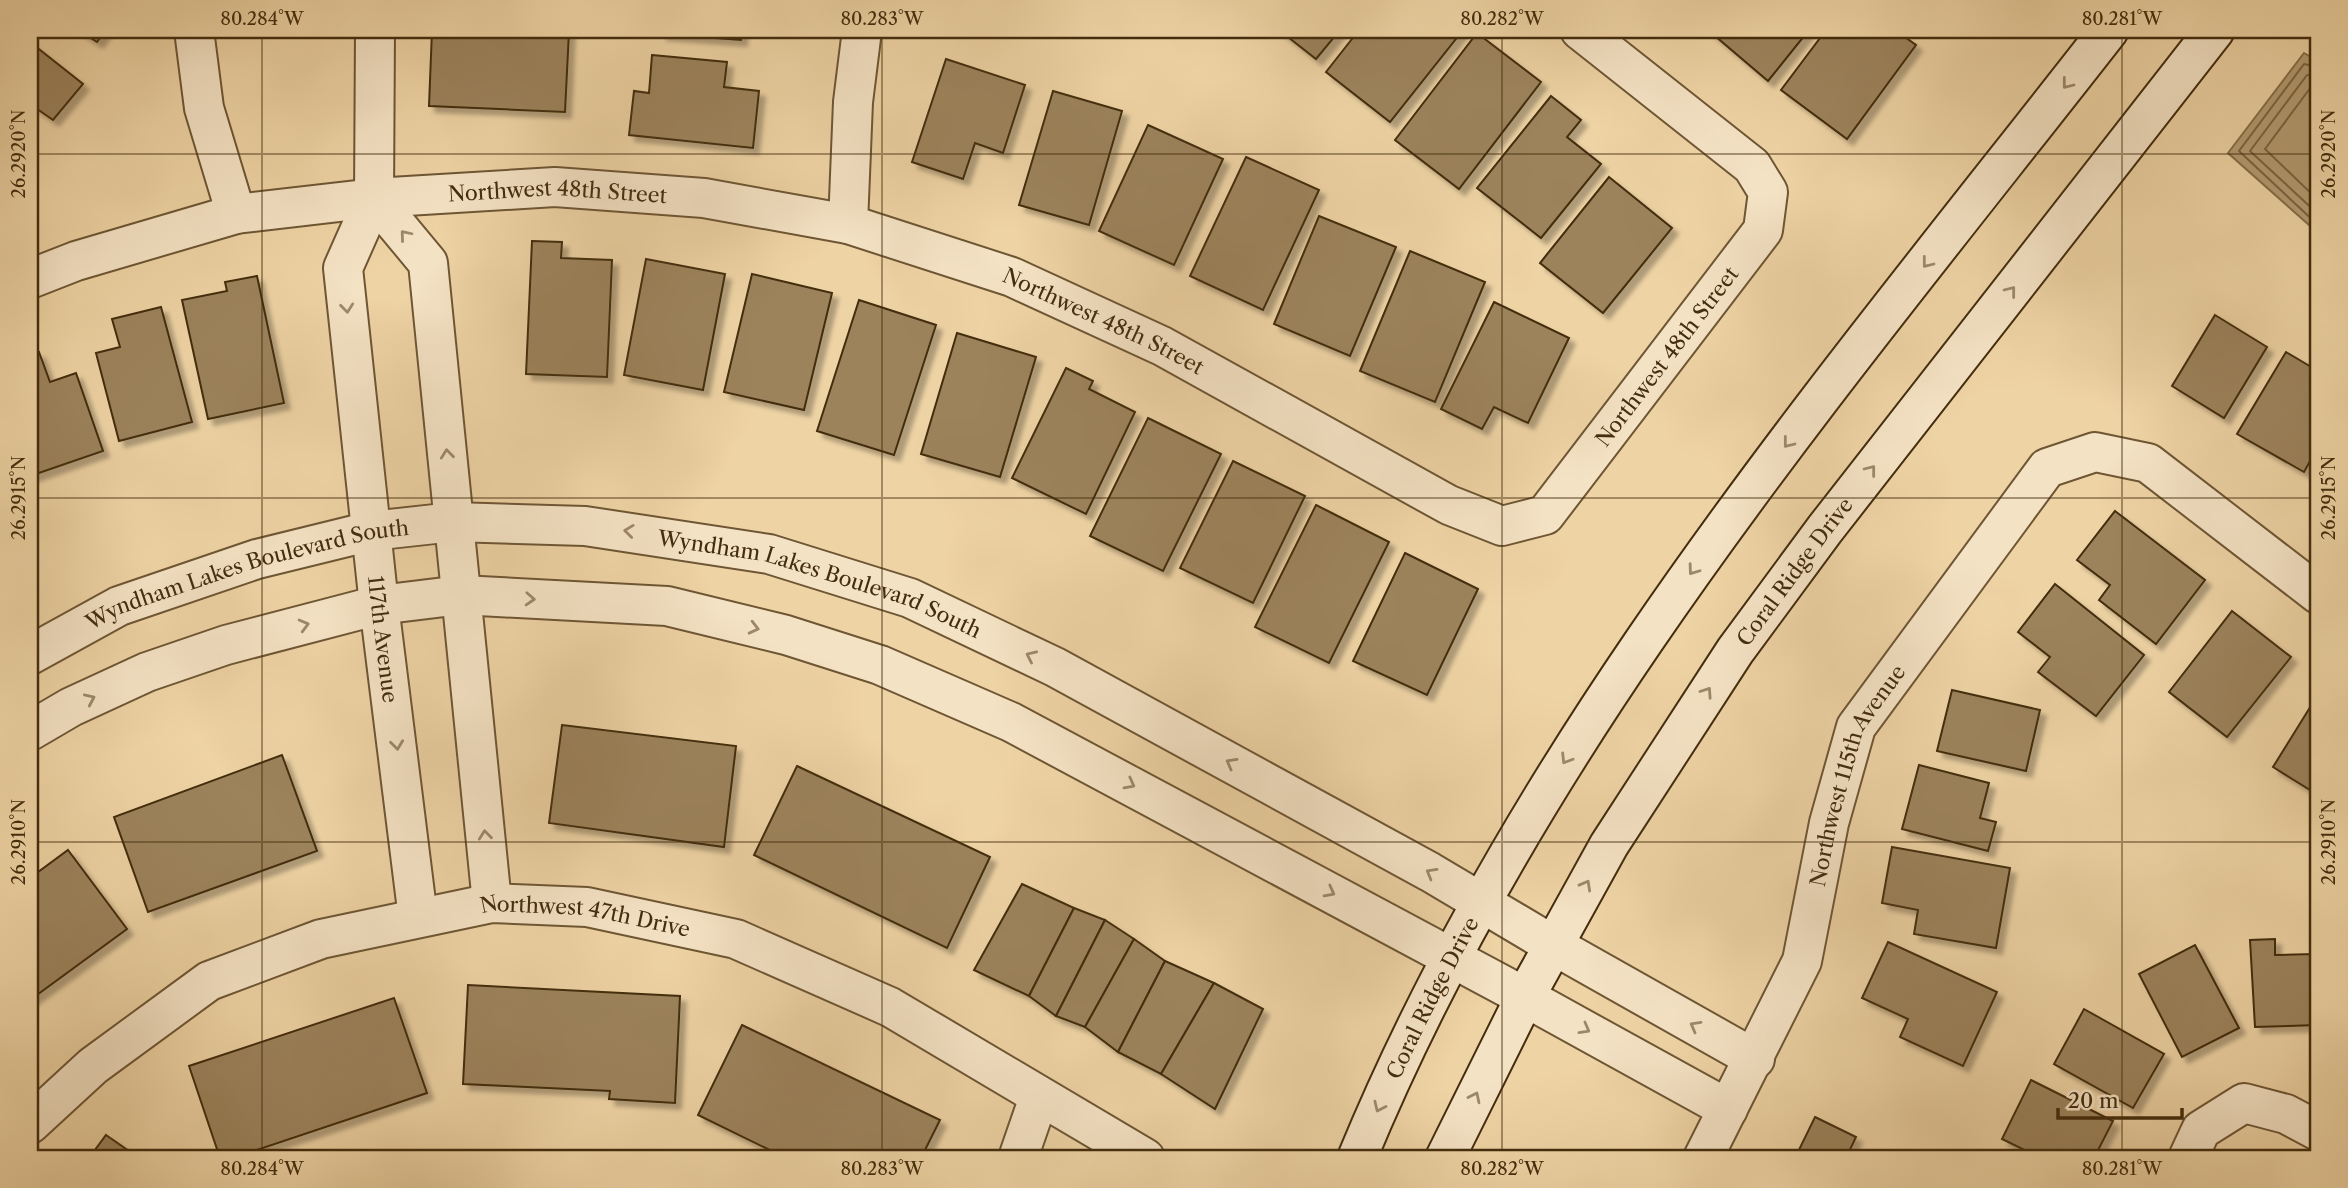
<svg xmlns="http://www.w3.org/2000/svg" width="2348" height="1188" font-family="'Libre Caslon Text',serif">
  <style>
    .water { fill: #b49b71; stroke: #876f49; stroke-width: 2 }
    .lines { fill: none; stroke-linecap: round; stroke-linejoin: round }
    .shore { stroke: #7c6440; stroke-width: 2 }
    .building { fill: #9c835c; stroke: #432d0e; stroke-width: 2; filter: url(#shadow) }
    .minor-casing { stroke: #6e5634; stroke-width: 42 }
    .tertiary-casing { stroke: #6e5634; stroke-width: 42 }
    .secondary-casing { stroke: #432d0e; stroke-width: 42 }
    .minor { stroke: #f4e2c4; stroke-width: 38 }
    .tertiary { stroke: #f4e2c4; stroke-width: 38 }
    .secondary { stroke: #f4e2c4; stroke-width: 38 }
    .oneway { stroke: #9c8869 }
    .ticks { fill: none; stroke: #432d0e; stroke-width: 2; stroke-opacity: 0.45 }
    .labels { text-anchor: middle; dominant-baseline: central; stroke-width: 5; stroke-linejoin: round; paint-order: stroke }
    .street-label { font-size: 21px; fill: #432d0e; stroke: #f4e2c4 }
    .neatline { fill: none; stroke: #432d0e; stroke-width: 2.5 }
    .ticks-label { font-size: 18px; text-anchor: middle; fill: #432d0e }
  </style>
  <defs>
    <filter id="shadow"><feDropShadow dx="6" dy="6" stdDeviation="2" flood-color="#0004"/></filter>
  </defs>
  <rect width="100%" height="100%" fill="#eed3a4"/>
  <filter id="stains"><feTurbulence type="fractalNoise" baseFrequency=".00286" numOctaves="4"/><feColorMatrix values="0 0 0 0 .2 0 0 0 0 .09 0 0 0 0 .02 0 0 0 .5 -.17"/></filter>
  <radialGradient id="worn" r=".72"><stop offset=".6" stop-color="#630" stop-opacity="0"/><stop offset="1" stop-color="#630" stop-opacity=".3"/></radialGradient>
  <polygon class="water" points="2304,53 2318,61 2318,233 2228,153"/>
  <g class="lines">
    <g class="shore">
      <polyline points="2318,67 2304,64 2239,151 2318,225"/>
      <polyline points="2318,75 2307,75 2250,151 2318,214"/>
      <polyline points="2318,86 2311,87 2265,149 2318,200"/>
    </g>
  </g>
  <g class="building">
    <polygon points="78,30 106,30 97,42"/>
    <polygon points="432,30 569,31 565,112 429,106"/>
    <polygon points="661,30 742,30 741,40 661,34"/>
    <polygon points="1279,30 1340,30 1316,59"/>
    <polygon points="1359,30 1463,30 1390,122 1326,72"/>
    <polygon points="1708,30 1809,30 1768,81"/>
    <polygon points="1826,30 1895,30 1916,45 1847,139 1781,90"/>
    <polygon points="1477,33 1541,82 1459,189 1395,140"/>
    <polygon points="30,42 83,84 53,120 30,104"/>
    <polygon points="652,55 727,62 724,87 759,91 753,148 629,135 634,91 649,93"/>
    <polygon points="946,59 1025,85 1003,153 975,143 963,179 912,162"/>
    <polygon points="1053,91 1122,111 1089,225 1019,205"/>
    <polygon points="1551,96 1581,120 1567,137 1601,164 1541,238 1477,188"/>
    <polygon points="1148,125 1223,159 1174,265 1099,231"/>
    <polygon points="1246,157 1319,190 1263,310 1190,276"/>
    <polygon points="1609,177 1672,228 1603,313 1540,263"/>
    <polygon points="1319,216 1396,247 1350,356 1274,324"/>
    <polygon points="532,241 562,242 561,258 612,260 607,377 526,374"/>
    <polygon points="1410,251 1485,282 1435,402 1360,371"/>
    <polygon points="646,259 725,274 703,390 624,375"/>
    <polygon points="752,274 832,293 804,410 724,392"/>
    <polygon points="257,276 284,403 208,419 182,300 227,291 225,282"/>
    <polygon points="859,300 936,325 894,455 817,431"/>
    <polygon points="1494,302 1569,338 1528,423 1494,407 1482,429 1441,409"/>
    <polygon points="161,307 192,422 119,441 96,353 120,347 112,319"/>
    <polygon points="2215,315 2267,347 2224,418 2172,386"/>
    <polygon points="957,333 1036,357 1000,477 921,454"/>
    <polygon points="39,352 50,382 76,373 103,451 30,476 30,355"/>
    <polygon points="2286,352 2318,371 2318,447 2304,472 2237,434"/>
    <polygon points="1066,368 1093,381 1089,389 1135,412 1086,514 1012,478"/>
    <polygon points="1148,418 1221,454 1163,571 1090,536"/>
    <polygon points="1233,461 1305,496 1253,603 1180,568"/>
    <polygon points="1316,505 1389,542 1329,663 1255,627"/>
    <polygon points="2115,511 2205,580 2156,644 2099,600 2110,585 2077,560"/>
    <polygon points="1405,553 1478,589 1427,695 1353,661"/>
    <polygon points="2055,584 2144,655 2096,716 2038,672 2050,657 2018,632"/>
    <polygon points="2232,611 2291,657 2227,737 2169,692"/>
    <polygon points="1952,690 2040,710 2026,771 1937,751"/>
    <polygon points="2314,701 2318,704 2318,795 2273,767"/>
    <polygon points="562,725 736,746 724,847 549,823"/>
    <polygon points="282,755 317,851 148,912 114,817"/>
    <polygon points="1919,765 1989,783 1980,818 1996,822 1988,851 1902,829"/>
    <polygon points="797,766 990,857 947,948 754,855"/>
    <polygon points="1892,847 2010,868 1996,948 1914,934 1918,910 1882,903"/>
    <polygon points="68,850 127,929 30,1000 30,878"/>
    <polygon points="1022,884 1074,908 1029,996 974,970"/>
    <polygon points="1074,908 1105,920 1056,1016 1029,996"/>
    <polygon points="1105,920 1134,939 1085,1027 1056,1016"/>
    <polygon points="1134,939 1165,961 1118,1052 1085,1027"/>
    <polygon points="2275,939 2275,955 2314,954 2317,1025 2255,1027 2250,940"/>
    <polygon points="1888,942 1997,992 1963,1066 1900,1037 1908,1019 1862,998"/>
    <polygon points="2195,945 2239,1028 2182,1057 2139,974"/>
    <polygon points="1165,961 1214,983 1161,1074 1118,1052"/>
    <polygon points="1214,983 1263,1009 1215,1109 1161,1074"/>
    <polygon points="468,985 680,996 675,1103 609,1099 610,1091 463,1084"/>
    <polygon points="394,998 427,1093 233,1158 220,1158 189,1066"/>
    <polygon points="2084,1009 2164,1054 2133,1108 2054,1064"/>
    <polygon points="742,1025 940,1120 921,1158 786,1158 698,1115"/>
    <polygon points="2031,1080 2113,1121 2094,1158 2041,1158 2002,1139"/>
    <polygon points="1815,1117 1856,1137 1846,1158 1795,1158"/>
    <polygon points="106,1135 139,1158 89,1158"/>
  </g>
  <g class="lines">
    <g class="minor-casing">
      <g id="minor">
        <polyline points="194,30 204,108 236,214"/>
        <path id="s1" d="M 375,30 L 374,198 L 343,268 L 379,605 L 418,918"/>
        <polyline points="374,198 428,263 492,903"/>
        <polyline points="848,224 853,102 862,30"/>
        <path id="s2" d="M 30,279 L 76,261 L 236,214 L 374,198 L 555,187 L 704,198 L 848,224 L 1012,277 L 1162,346 L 1449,505 L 1502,526 L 1545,515 L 1763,230 L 1768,192 L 1752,166 L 1580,30"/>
        <polyline points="1553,945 1755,1059"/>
        <polyline points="1525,997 1728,1109"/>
        <path id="s3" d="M 30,1124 L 93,1066 L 209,981 L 321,939 L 492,903 L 587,907 L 736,939 L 890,1007 L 1145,1158"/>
        <polyline points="1018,1158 1039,1097"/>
        <path id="s4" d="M 1703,1158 L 1802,961 L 1829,823 L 1856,727 L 2047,468 L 2095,452 L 2148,463 L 2318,594"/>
        <polyline points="2188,1158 2201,1130 2244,1103 2286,1114 2318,1131"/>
      </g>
    </g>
    <g class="tertiary-casing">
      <g id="tertiary">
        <path id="s5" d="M 30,655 L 119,606 L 257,559 L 371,531 L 453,522 L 585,526 L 769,554 L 910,598 L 1055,667 L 1430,872 L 1553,945"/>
        <polyline points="30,731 71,707 147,672 226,645 379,605 461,595 667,606 786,635 880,665 1011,722 1525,997"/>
      </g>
    </g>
    <g class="secondary-casing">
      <g id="secondary">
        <path id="s6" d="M 1357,1158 C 1531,736 1831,386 2109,30"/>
        <path id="s7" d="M 1445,1158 L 1525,997 L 1609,845 L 1735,651 L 1825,529 L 2215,30"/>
      </g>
    </g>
    <use href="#minor" class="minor"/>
    <use href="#tertiary" class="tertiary"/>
    <use href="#secondary" class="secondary"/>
  </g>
  <defs><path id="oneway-chevron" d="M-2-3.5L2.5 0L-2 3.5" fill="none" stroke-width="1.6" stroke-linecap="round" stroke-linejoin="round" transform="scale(1.75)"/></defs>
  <g class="oneway">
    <use href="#oneway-chevron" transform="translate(2067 84) rotate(128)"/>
    <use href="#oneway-chevron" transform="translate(405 235) rotate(-130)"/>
    <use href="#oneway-chevron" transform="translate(1927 263) rotate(128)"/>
    <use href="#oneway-chevron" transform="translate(2011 291) rotate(-52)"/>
    <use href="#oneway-chevron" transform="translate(347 308) rotate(84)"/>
    <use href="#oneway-chevron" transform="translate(1788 443) rotate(128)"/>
    <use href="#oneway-chevron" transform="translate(447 454) rotate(-96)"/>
    <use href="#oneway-chevron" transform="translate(1871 470) rotate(-52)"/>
    <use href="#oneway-chevron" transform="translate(629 531) rotate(-173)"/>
    <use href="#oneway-chevron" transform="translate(1693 570) rotate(126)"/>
    <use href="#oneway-chevron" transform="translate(530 599) rotate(3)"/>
    <use href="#oneway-chevron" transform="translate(304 625) rotate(-15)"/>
    <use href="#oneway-chevron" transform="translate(754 628) rotate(14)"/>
    <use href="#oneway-chevron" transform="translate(1031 656) rotate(-155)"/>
    <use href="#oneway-chevron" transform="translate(1707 692) rotate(-56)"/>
    <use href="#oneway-chevron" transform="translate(90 699) rotate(-24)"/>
    <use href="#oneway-chevron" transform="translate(397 745) rotate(83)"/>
    <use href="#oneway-chevron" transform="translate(1566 759) rotate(122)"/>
    <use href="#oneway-chevron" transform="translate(1231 763) rotate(-151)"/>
    <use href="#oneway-chevron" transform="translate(1130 784) rotate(28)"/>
    <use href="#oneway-chevron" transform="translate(485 835) rotate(-96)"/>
    <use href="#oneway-chevron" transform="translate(1431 873) rotate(-150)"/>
    <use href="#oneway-chevron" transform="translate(1586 885) rotate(-61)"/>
    <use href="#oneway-chevron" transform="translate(1330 892) rotate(28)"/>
    <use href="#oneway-chevron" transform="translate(1695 1026) rotate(-151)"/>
    <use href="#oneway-chevron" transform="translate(1585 1029) rotate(29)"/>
    <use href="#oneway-chevron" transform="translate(1475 1097) rotate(-64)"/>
    <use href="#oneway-chevron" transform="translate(1379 1107) rotate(115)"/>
  </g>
  <path class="ticks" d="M 262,30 L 262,1158M 882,30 L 882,1158M 1502,30 L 1502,1158M 2122,30 L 2122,1158M 30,154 L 2318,154M 30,498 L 2318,498M 30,842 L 2318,842"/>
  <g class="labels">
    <g class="street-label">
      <text stroke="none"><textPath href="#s2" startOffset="539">Northwest 48th Street</textPath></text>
      <text stroke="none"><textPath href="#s2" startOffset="1106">Northwest 48th Street</textPath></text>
      <text stroke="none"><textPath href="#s2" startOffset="1799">Northwest 48th Street</textPath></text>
      <text stroke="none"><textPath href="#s7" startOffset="684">Coral Ridge Drive</textPath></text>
      <text stroke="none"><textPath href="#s5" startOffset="234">Wyndham Lakes Boulevard South</textPath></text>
      <text stroke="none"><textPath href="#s5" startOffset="822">Wyndham Lakes Boulevard South</textPath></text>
      <text stroke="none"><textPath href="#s1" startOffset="618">117th Avenue</textPath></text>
      <text stroke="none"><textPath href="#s4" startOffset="416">Northwest 115th Avenue</textPath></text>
      <text stroke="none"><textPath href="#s3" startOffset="618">Northwest 47th Drive</textPath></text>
      <text stroke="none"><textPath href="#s6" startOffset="177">Coral Ridge Drive</textPath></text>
    </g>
  </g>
  <rect width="2348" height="1188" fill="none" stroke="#eed3a4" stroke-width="77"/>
  <path d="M2058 1108v10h124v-10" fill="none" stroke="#432d0e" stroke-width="3.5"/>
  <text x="2068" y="1108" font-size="21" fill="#432d0e" stroke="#f4e2c4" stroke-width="5" paint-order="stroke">20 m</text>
  <rect x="38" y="38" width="2272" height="1112" class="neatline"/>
  <g class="ticks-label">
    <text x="262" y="25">80.284°W</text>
    <text x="882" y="25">80.283°W</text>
    <text x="1502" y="25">80.282°W</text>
    <text x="2122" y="25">80.281°W</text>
    <text transform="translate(19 154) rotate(-90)" y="6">26.2920°N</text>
    <text transform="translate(2329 154) rotate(-90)" y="6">26.2920°N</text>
    <text transform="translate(19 498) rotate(-90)" y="6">26.2915°N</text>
    <text transform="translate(2329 498) rotate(-90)" y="6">26.2915°N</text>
    <text transform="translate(19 842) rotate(-90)" y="6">26.2910°N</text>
    <text transform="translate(2329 842) rotate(-90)" y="6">26.2910°N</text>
    <text x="262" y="1175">80.284°W</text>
    <text x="882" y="1175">80.283°W</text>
    <text x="1502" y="1175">80.282°W</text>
    <text x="2122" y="1175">80.281°W</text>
  </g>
  <rect width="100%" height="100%" filter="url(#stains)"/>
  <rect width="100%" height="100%" fill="url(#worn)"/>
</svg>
